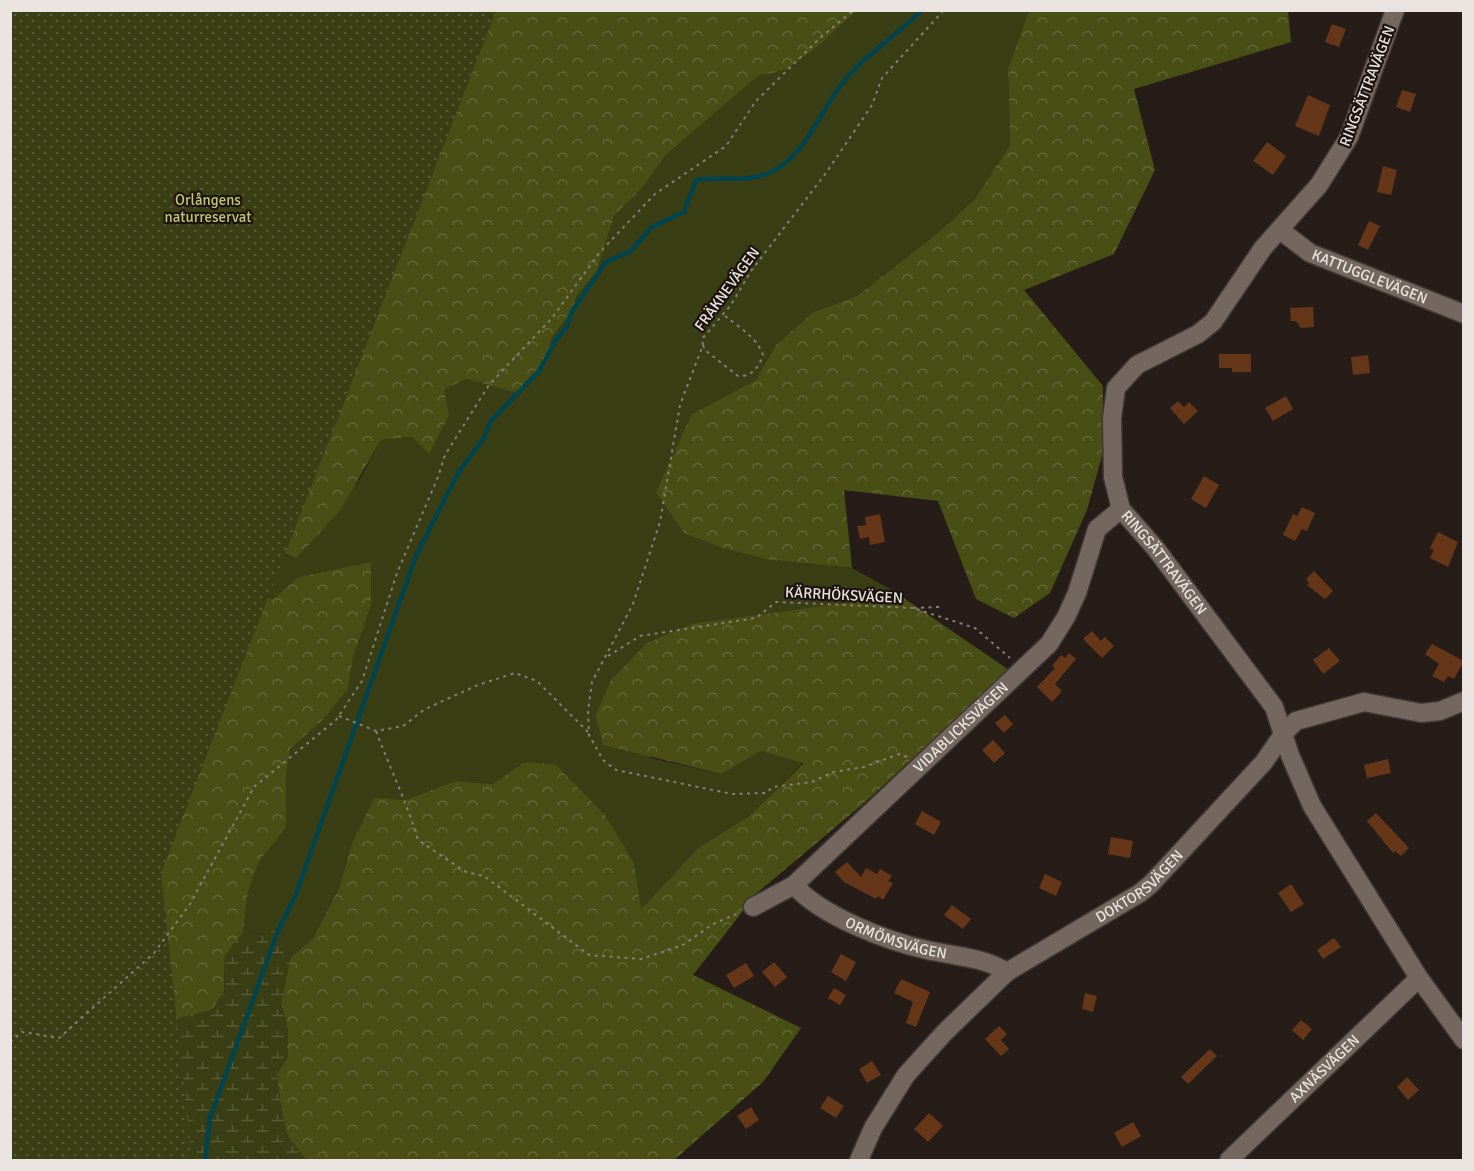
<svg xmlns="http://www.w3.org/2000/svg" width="1474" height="1171" font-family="Signika,sans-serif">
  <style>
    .green { fill: #393e14 }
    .forest { fill: url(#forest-crowns) }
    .wetland { fill: url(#wetland-marsh) }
    .park { fill: url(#park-dots) }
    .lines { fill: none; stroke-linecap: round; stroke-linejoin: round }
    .stream { stroke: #00444f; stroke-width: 4.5 }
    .building { fill: #653718 }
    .street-casing { stroke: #403734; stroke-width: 21 }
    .path { stroke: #867e79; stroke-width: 2; stroke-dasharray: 3 4.5; stroke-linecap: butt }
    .street { stroke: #736760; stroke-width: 18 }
    .labels { text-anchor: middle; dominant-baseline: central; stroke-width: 4.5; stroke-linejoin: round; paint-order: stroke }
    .street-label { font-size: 15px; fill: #eae3df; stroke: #1d140f }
    .park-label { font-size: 15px; fill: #bdc773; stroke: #1d140f }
  </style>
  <defs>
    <pattern id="forest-crowns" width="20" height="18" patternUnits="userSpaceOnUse" patternTransform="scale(1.5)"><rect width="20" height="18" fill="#494e15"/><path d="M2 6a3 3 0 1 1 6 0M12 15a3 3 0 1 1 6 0" fill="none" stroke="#636737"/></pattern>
    <pattern id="wetland-marsh" width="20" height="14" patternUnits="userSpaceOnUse" patternTransform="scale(1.5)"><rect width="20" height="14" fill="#393e14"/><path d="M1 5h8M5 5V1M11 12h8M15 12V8" fill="none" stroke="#565a36"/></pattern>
    <pattern id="park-dots" width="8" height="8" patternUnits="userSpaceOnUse" patternTransform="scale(1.5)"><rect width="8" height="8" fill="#393e14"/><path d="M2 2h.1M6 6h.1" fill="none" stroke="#565a36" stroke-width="1.8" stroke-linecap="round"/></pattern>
  </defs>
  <rect width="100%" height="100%" fill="#271d18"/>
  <polygon class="green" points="857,11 1029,11 1008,68 1010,145 974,200 934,236 857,296 813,312 776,345 756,380 692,414 771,560 852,568 892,590 852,602 650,758 722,774 761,751 804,762 749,816 698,848 640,910 634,863 525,762 492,784 455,781 405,800 374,799 352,843 339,888 313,938 291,957 272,928 270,934 243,933 248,892 259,860 286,828 286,777 290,749 325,718 348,689 353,658 371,605 371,562 298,577 273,599 253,594 244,543 296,558 360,479 381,440 412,437 429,454 444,390 466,379 518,392 548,354 552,337 572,311 577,295 597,271 614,216 643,187 666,155 758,76 786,70 815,49"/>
  <g class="forest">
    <polygon points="10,11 857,11 815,49 786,70 758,76 666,155 643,187 614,216 597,271 577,295 572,311 552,337 548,354 539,371 518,393 466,379 444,390 449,415 429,454 412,437 381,440 340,511 296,558 204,525 253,594 273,599 298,577 371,562 371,605 353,658 348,689 325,718 290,749 286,777 286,828 259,861 248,892 243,933 225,956 224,992 212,1010 180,1018 151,1038"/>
    <polygon points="1029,11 1288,11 1291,42 1134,89 1155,170 1114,254 1024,290 1103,386 1103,452 1087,510 1050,593 1014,618 976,599 938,501 844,490 852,568 771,560 723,548 684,533 656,492 692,414 756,380 776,345 813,312 857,296 934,236 974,200 1010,145 1008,68"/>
    <polygon points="892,590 1009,670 863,804 757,893 693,975 801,1028 763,1082 674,1160 306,1160 288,1137 281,1110 277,1074 288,1056 288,1027 281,1004 285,978 291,957 313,938 339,888 352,843 374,798 405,800 455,781 492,784 525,762 556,765 605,815 634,863 641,909 698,848 749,816 804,763 761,751 722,774 603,745 596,715 611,680 647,643 692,624 852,602"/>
  </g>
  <polygon class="wetland" points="272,927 291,957 281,1004 288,1027 288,1056 277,1074 281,1110 288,1137 306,1160 104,1160 151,1038 180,1018 212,1010 224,992 225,956 243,933 269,934"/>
  <polygon class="park" points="10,11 496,11 161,873 192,1160 11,1160"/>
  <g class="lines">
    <path class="stream" d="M 205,1160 L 210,1118 L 278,931 L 296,894 L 416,556 L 458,473 L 484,438 L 491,421 L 539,371 L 556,340 L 567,326 L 572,311 L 606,262 L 631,251 L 652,227 L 684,212 L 696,180 C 720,176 745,183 769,173 C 804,158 819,114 841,85 C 863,56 896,36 922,10"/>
  </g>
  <g class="building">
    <polygon points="1332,24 1346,29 1339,47 1325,42"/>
    <polygon points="1402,90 1416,94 1410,112 1396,107"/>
    <polygon points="1308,95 1330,105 1319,136 1295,126"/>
    <polygon points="1267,142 1286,156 1273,175 1253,161"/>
    <polygon points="1383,166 1397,170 1391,195 1377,192"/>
    <polygon points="1369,221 1380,226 1368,250 1358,245"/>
    <polygon points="1313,307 1314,327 1301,328 1296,321 1291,321 1290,308"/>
    <polygon points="1219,354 1251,354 1251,372 1232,372 1232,368 1219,368"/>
    <polygon points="1368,355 1370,373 1353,375 1351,357"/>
    <polygon points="1286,396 1293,409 1273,421 1265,408"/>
    <polygon points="1178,401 1184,407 1189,402 1198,411 1184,424 1170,408"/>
    <polygon points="1204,476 1219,485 1206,508 1191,499"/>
    <polygon points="1302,507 1315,513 1307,531 1302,529 1295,541 1283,535 1293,514 1297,516"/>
    <polygon points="880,514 885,542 870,545 869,537 860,539 857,526 866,525 865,517"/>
    <polygon points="1438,532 1458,542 1448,567 1430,558 1434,550 1430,548"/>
    <polygon points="1314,571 1333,591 1325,599 1307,585 1309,583 1306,579"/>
    <polygon points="1092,631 1101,641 1105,637 1114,646 1102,658 1083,639"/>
    <polygon points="1432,644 1464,661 1454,679 1448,676 1444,682 1432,676 1439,664 1425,654"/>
    <polygon points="1329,648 1340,661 1323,674 1313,660"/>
    <polygon points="1069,653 1076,659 1055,684 1062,691 1052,702 1037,687 1055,668 1052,666 1061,655 1065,658"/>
    <polygon points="1005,715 1013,724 1004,733 995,723"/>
    <polygon points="993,740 1005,753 994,763 982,750"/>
    <polygon points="1388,759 1391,773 1367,778 1364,765"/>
    <polygon points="922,811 941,822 934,835 915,824"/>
    <polygon points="1376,813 1409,848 1401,856 1395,851 1393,853 1367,821"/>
    <polygon points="1111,837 1133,841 1130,858 1108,854"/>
    <polygon points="847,862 861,877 866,868 877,874 880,869 892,876 888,881 893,883 883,900 878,896 876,899 844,882 835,872"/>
    <polygon points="1045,874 1062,882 1056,896 1039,888"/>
    <polygon points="1291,884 1304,904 1291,912 1278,893"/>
    <polygon points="952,905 971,919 963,929 944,915"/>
    <polygon points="1334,938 1341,947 1323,959 1317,950"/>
    <polygon points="841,954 856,962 846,981 831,972"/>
    <polygon points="774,962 787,977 775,987 762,972"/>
    <polygon points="746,963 754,976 734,988 726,975"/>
    <polygon points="901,979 930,992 916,1027 906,1023 913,1002 894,993"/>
    <polygon points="834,988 846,995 840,1005 828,998"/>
    <polygon points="1085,993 1097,996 1093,1012 1082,1009"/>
    <polygon points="1301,1020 1312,1029 1303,1040 1292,1030"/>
    <polygon points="999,1026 1007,1034 1001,1040 1009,1049 1001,1056 985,1039"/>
    <polygon points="1210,1049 1217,1056 1188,1084 1181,1077"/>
    <polygon points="872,1061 881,1075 867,1083 859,1069"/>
    <polygon points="1407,1077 1419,1090 1408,1100 1397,1087"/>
    <polygon points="828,1096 844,1106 836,1118 820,1108"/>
    <polygon points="751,1107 759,1120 746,1129 737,1116"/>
    <polygon points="929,1113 943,1126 928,1142 914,1129"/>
    <polygon points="1133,1122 1141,1136 1122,1147 1114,1133"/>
  </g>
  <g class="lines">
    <g class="street-casing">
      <g id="street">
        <path id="s1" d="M 1395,10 L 1349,137 L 1319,185 L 1263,248 L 1213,322 L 1198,334 L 1137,365 L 1116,388 L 1112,418 L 1113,477 L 1121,509 L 1156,549 L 1274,707 L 1290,755 L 1312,806 L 1419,978 L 1464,1040"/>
        <path id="s2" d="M 1280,230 L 1310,253 L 1464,314"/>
        <path id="s3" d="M 794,885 C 821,916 887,941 927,950 C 954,956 983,957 1007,972"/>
        <path id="s4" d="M 753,907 L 794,885 L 1049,644 L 1066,617 L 1077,593 L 1097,529 L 1121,509"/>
        <path id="s5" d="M 859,1160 L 873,1128 L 906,1075 L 945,1032 L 1007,972 L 1140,893 L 1151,884 L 1264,762 L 1284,733 L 1296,721 L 1364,702 L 1421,713 L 1440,711 L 1464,701"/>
        <path id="s6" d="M 1229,1160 L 1419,978"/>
      </g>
    </g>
    <g class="path">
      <path d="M 703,345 L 705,350 L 738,376 C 752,377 759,367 763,355 C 757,337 738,327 724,315"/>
      <polyline points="939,607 913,608 975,628 1010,658"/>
      <polyline points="608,656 640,636 756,618 776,602 913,608"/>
      <polyline points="339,716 376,731 403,726 425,709 478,685 515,673 537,681 588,732"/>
      <path d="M 376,731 C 390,768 407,803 418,840 L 466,872 L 484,876 L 589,955 L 641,959 L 683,945 L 713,924 L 739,913"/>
      <polyline points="907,757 899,754 864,767 833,772 812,782 773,787 766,793 732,794 616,770 603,760 589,735 588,711 592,682 633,604 660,522 680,405 703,345 702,339 731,305 751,271 826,173 872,105 882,78 944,10"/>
      <polyline points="10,1042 22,1032 59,1038 154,953 190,904 254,787 336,720 362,681 397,573 438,477 445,455 489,385 552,318 600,252 655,194 726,146 756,101 820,38 854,10"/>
    </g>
    <use href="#street" class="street"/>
  </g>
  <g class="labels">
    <g class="street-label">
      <text transform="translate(1367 86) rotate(-69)">RINGSÄTTRAVÄGEN</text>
      <text stroke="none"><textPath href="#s2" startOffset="102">KATTUGGLEVÄGEN</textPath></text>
      <text transform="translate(727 289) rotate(-54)">FRÄKNEVÄGEN</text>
      <text stroke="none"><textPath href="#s1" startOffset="675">RINGSÄTTRAVÄGEN</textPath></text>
      <text transform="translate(844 595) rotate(3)">KÄRRHÖKSVÄGEN</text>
      <text stroke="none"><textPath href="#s4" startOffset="276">VIDABLICKSVÄGEN</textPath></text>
      <text stroke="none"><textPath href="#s5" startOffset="400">DOKTORSVÄGEN</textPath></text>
      <text stroke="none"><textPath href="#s3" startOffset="117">ORMÖMSVÄGEN</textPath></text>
      <text stroke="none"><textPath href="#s6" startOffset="132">AXNÄSVÄGEN</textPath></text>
    </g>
    <g class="park-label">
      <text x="208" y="200">Orlångens<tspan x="208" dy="17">naturreservat</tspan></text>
    </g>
  </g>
  <rect width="1474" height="1171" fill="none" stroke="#eae3df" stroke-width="24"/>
</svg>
